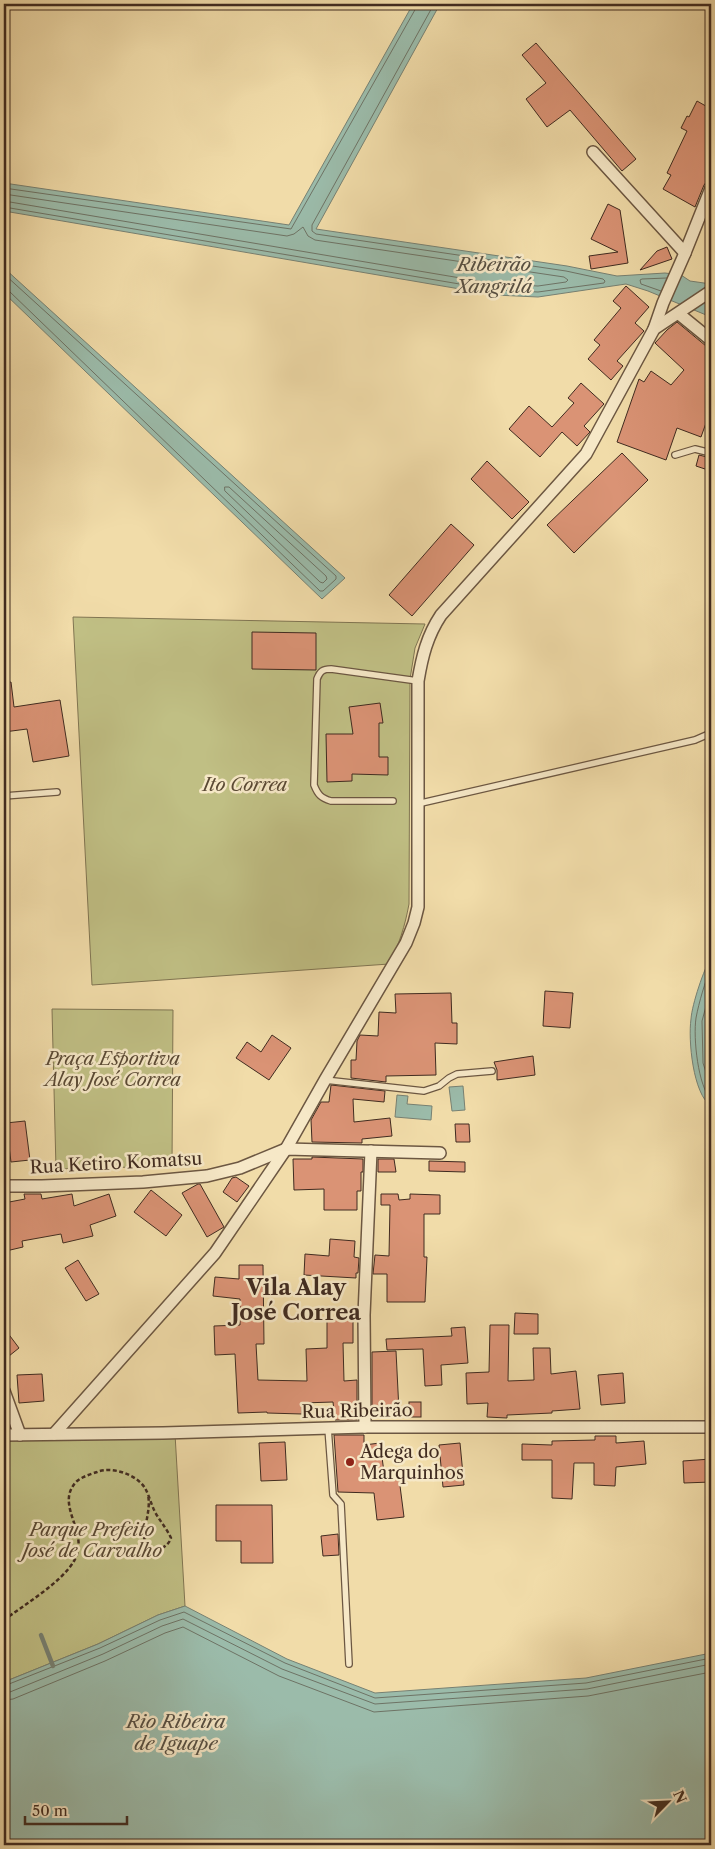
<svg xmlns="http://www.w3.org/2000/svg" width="715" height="1849" font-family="'Libre Caslon Text',serif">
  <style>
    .green { fill: #c0bf84; stroke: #807552 }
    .water { fill: #9bbbaa; stroke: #778173 }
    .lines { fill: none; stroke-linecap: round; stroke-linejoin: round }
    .shore { stroke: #6e7365; stroke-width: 1 }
    .stream { stroke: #778173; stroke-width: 4.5 }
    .building { fill: #da9375; stroke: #402b20 }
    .lane-casing { stroke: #6c5742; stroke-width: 8 }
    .street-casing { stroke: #6c5742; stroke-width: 14 }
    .path { stroke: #402b20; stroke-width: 2.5; stroke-dasharray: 4 2.5; stroke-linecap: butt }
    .lane { stroke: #f6e8c7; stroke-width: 5.5 }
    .street { stroke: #f6e8c7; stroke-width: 11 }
    .poi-dot { fill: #8f2418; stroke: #f6e8c7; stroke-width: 2 }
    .labels { text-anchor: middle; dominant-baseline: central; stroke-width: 5; stroke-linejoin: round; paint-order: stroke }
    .park-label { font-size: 18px; font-style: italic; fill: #5a4934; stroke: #f6e8c7 }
    .street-label { font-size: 18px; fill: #402b20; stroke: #f6e8c7 }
    .poi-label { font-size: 18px; fill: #402b20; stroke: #f6e8c7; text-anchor: start }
    .water-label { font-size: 19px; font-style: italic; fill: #574f42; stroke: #f6e8c7 }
    .district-label { font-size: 22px; font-weight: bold; fill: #402b20; stroke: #f6e8c7 }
  </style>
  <rect width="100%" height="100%" fill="#f1dca9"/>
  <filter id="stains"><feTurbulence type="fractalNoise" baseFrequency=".004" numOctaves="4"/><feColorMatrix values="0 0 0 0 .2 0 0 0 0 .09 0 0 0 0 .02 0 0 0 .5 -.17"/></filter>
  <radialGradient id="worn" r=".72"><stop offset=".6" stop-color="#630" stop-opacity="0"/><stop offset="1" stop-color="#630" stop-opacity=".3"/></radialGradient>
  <g class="green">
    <path d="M 73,617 L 425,624 L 415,648 L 410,679 L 409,904 C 405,926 399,945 389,964 L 92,985 Z"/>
    <polygon points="52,1009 173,1010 172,1166 56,1169"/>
    <polygon points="175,1434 185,1606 158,1615 98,1644 4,1682 4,1437"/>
  </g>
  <g class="water">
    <polygon points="413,4 440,4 316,229 567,266 617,276 665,273 681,275 690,281 711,284 711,317 648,291 626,284 538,297 495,295 4,211 4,183 289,225"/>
    <polygon points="4,268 345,578 322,599 4,293"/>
    <path d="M 711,957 L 711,1106 C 693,1094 688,1040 691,1019 C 692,1004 704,969 711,957 Z"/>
    <polygon points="463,1086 465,1110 452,1111 449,1087"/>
    <polygon points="397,1095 408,1096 407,1104 432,1106 431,1120 395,1117"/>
    <polygon points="185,1606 287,1659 375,1693 586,1678 711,1653 711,1845 4,1845 4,1682 98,1644 158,1615"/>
  </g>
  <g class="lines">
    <g class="shore">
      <polyline points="4,188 291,229 416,8 417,4"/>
      <polyline points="4,194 287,236 294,234 303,227 308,236 315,240 564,277 568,280 566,282 538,286 496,284 4,201"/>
      <polyline points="4,207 495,290 538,292 604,283 605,281 603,279 566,271 316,234 312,231 312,225 434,4"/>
      <polyline points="4,274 336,576 336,579 323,591 320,591 9,291 4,290"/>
      <polyline points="661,291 641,284 640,280 642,279 667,278"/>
      <polygon points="225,487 229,487 326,576 327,579 323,583 320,582 225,491"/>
      <path d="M 711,967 C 705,982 699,1002 696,1018 C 693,1038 698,1086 711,1100"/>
      <polyline points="711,988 702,1021 703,1063 711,1088"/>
      <polyline points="4,1686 100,1648 160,1620 184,1612 285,1663 375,1698 586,1683 711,1658"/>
      <polyline points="4,1692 10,1692 103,1654 162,1626 183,1619 282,1669 375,1704 587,1689 711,1664"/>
      <polyline points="4,1700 13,1699 105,1661 165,1633 183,1627 279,1676 374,1712 588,1696 711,1672"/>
    </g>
    <polyline class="stream" points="41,1635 53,1666"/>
  </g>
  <g class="building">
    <polygon points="536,43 636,159 622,171 570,110 547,127 526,99 546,83 522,55"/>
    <polygon points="697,101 711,109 711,176 704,185 695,207 663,189 671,175 667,173 687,131 681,128 687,116 689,117"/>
    <polygon points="608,204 620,210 628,263 591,269 589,256 618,252 591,239"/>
    <polygon points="667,247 672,259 640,270 657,251"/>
    <polygon points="626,286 649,307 635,323 644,331 617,361 623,366 611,380 588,359 600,345 594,340 621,308 613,301"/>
    <polygon points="677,322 706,346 711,347 711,409 701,437 677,428 666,460 617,442 639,379 644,382 651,371 671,385 684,370 655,343 667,330"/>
    <polygon points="581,383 604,404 584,426 590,432 577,446 562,432 540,457 509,429 529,406 552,427 574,403 568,398"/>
    <polygon points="622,453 648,480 574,553 547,525"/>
    <polygon points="699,455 711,458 711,471 696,466"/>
    <polygon points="487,461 529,502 512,519 471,479"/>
    <polygon points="451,524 474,545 412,616 389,595"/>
    <polygon points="252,632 316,633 316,670 252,669"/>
    <polygon points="11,682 14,707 60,700 69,756 33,762 27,729 4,732 4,683"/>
    <polygon points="380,703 383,723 379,723 379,757 388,757 388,775 352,774 352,781 327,782 326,734 353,734 349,707"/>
    <polygon points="545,991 573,993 570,1028 543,1026"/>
    <polygon points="451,993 452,1023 457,1023 457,1044 435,1043 436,1075 386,1076 386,1082 351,1078 351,1060 356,1060 357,1041 360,1035 378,1036 379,1012 396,1013 395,994"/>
    <polygon points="272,1035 291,1048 269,1080 236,1058 247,1042 261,1052"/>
    <polygon points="533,1056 535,1075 497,1080 497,1070 494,1062"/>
    <polygon points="331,1085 385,1091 384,1102 353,1099 354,1122 390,1118 392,1136 362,1139 362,1143 312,1142 311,1120 321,1102 329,1102"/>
    <polygon points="25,1121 30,1160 11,1162 6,1123"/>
    <polygon points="455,1124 469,1124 470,1142 456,1142"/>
    <polygon points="312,1157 363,1159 363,1172 361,1172 361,1191 357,1191 357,1210 324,1210 324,1189 294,1190 293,1159 312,1159"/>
    <polygon points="378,1159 394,1159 396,1172 378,1172"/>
    <polygon points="429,1161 465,1162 465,1172 429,1171"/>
    <polygon points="236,1177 249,1186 237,1202 223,1192 232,1178"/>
    <polygon points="198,1184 200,1184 224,1227 207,1237 182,1193"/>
    <polygon points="151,1190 182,1215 166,1236 134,1212"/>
    <polygon points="24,1194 41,1194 42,1199 72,1194 74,1206 109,1194 116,1216 90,1225 93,1236 63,1243 61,1234 22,1241 23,1247 6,1251 4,1238 4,1203 25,1199"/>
    <polygon points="381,1194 398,1194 399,1200 410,1199 410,1194 440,1195 440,1214 424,1214 424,1257 427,1257 425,1302 387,1302 387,1274 373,1274 375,1255 389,1256 390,1205 381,1205"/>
    <polygon points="330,1239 355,1241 354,1257 359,1258 358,1273 356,1273 356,1278 304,1275 305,1254 329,1256"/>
    <polygon points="78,1260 99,1294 86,1301 65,1268"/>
    <polygon points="239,1265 263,1265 264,1344 256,1344 258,1380 307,1381 306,1349 327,1348 327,1318 353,1318 353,1343 343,1343 344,1381 357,1380 357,1420 335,1420 333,1402 302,1403 302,1414 267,1413 267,1412 238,1413 235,1354 215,1355 214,1326 240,1325 240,1299 213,1296 215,1277 239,1279"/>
    <polygon points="515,1313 538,1314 538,1334 514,1334"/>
    <polygon points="490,1325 509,1325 508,1381 534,1380 533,1348 550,1348 551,1374 576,1371 580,1409 552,1411 552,1413 507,1415 507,1418 487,1417 488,1403 467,1404 466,1373 489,1372"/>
    <polygon points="465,1327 468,1363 441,1365 442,1385 425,1386 423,1349 387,1350 386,1339 452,1336 451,1328"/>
    <polygon points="4,1328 19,1348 4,1360"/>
    <polygon points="396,1351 399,1411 372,1412 372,1352"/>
    <polygon points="623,1373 625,1403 601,1405 598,1375"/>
    <polygon points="42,1374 44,1401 19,1403 17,1375"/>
    <rect x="409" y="1402" width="12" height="15"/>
    <polygon points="334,1435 364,1435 364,1445 380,1443 385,1479 399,1478 404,1517 377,1520 374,1493 338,1492"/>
    <polygon points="595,1436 616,1436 616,1443 644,1441 646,1464 616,1467 615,1486 594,1485 594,1463 574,1463 572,1499 552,1498 552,1460 522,1460 522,1444 552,1445 552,1441 595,1440"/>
    <polygon points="285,1442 287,1480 261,1481 259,1443"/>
    <polygon points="460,1443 464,1485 443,1487 439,1445"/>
    <polygon points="711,1459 711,1482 684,1483 683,1461"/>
    <polygon points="216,1505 272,1505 273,1563 241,1563 241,1541 216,1541"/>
    <polygon points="338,1534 339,1555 323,1556 321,1536"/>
  </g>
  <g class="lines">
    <g class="lane-casing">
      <g id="lane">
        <polyline points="675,455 695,449 711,453"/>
        <polyline points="4,796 57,792"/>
        <path d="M 393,801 L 331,801 C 321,798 318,795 314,785 L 317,679 C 320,671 323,669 331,669 L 418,681"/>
        <polyline points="417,804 695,740 711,733"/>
        <polyline points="325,1080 424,1091 439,1086 449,1078 457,1074 492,1071"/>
        <polyline points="328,1428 333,1495 341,1504 349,1664"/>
      </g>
    </g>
    <g class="street-casing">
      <g id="street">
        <polyline points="593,152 685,253"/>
        <polyline points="679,314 711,340"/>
        <polyline points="654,329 663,303 685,253 711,188"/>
        <polyline points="4,1186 42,1186 143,1182 207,1176 240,1168 286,1149 440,1153"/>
        <polyline points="4,1391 20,1435"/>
        <polyline points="365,1427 364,1315 371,1151"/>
        <path d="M 54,1434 L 215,1253 L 286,1149 L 325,1080 L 406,943 L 414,923 L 418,907 L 418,681 C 422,657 427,636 441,615 L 586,454 L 654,329 L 711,291"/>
        <polyline points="4,1435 163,1433 365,1427 711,1427"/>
      </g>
    </g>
    <path class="path" d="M 4,1620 C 24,1605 61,1583 74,1561 C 91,1533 54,1506 76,1482 C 81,1477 91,1474 97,1472 C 111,1466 136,1474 145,1488 C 149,1495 151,1504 155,1512 C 160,1521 167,1529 171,1538 C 168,1548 156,1551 147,1552 C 139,1535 152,1513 148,1495"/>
    <use href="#lane" class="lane"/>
    <use href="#street" class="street"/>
  </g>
  <circle class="poi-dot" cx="350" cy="1462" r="5"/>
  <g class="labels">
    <g class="park-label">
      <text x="245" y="785">Ito Correa</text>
      <text x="113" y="1059">Praça Esportiva<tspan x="113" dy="21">Alay José Correa</tspan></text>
      <text x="92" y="1530">Parque Prefeito<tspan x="92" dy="21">José de Carvalho</tspan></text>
    </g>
    <g class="street-label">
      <text transform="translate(116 1163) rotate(-3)">Rua Ketiro Komatsu</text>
      <text transform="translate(357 1411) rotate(-1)">Rua Ribeirão</text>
    </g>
    <g class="poi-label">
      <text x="360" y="1452">Adega do<tspan x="360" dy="21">Marquinhos</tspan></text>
    </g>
    <g class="water-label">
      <text x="494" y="264">Ribeirão<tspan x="494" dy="22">Xangrilá</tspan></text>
      <text x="176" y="1721">Rio Ribeira<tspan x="176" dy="22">de Iguape</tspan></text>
    </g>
    <g class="district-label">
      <text x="296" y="1287">Vila Alay<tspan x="296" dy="25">José Correa</tspan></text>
    </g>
  </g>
  <rect width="715" height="1849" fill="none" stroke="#f1dca9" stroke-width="20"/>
  <rect x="5" y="5" width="705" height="1839" fill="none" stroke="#402b20" stroke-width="2.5"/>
  <rect x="10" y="10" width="695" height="1829" fill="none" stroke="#402b20"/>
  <g transform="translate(668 1802) rotate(66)" stroke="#f6e8c7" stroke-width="4" paint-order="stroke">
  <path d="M0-4L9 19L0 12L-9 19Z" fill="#402b20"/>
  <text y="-8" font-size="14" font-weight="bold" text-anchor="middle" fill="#402b20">N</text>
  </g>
  <path d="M25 1816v8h102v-8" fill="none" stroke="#402b20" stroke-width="2.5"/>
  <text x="32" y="1816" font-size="15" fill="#402b20" stroke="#f6e8c7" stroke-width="4" paint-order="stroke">50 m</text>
  <rect width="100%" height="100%" filter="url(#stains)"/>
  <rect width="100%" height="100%" fill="url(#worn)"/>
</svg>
